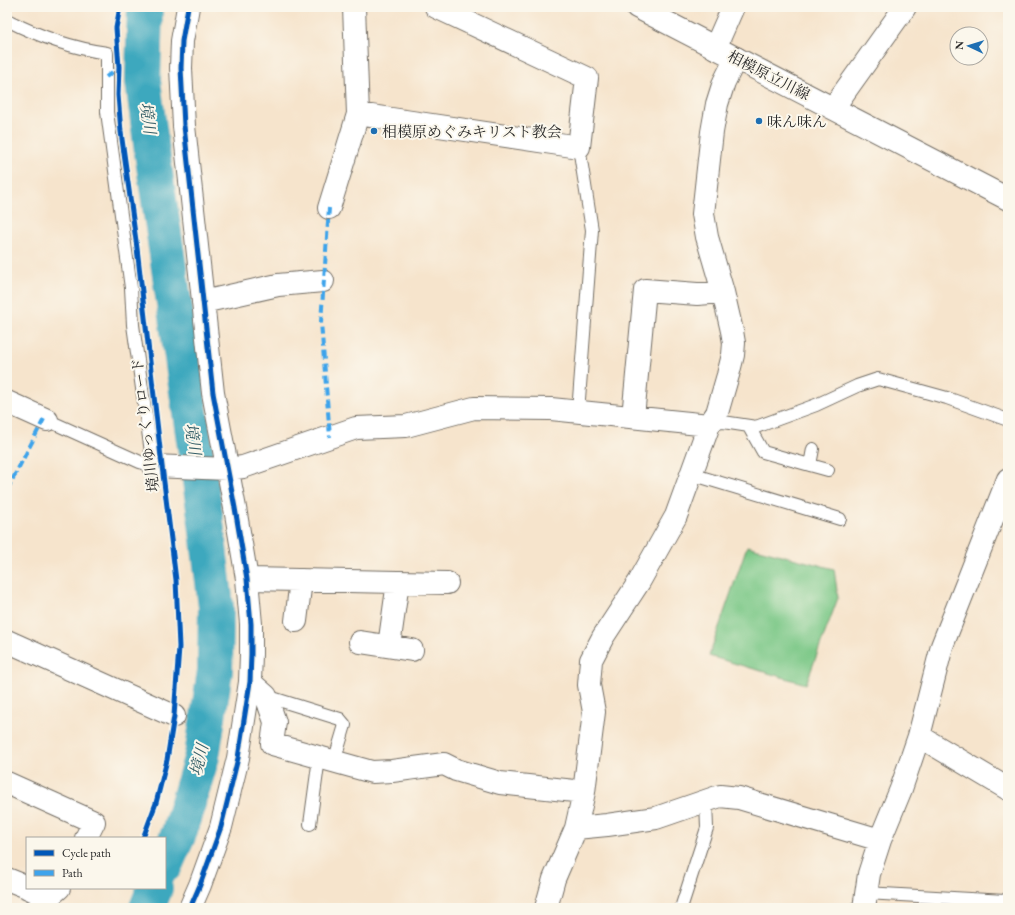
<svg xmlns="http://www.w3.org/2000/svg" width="1015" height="915" font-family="'EB Garamond','Noto Serif JP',serif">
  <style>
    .green { fill: #7bc887; stroke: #537a59 }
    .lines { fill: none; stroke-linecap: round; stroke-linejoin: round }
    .river { stroke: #3ea8be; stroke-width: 36 }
    .service-casing { stroke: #726c63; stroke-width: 14 }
    .minor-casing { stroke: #726c63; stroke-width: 24 }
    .secondary-casing { stroke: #726c63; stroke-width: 24 }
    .service { stroke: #fff; stroke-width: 12 }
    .minor { stroke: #fff; stroke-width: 22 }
    .secondary { stroke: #fff; stroke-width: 22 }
    .quiet { stroke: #3ea3eb; stroke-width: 4; stroke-dasharray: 8 4; stroke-linecap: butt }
    .cycleway-casing { stroke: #fbf7ec; stroke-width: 8 }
    .cycleway { stroke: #0057b8; stroke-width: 5 }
    .poi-dot { fill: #1f6fb2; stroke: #fbf7ec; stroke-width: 1.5 }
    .labels { text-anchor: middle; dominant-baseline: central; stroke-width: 4; stroke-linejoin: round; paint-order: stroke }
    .street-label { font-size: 15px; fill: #2b2b2b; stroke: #fbf7ec }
    .poi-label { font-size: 15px; fill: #2b2b2b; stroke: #fbf7ec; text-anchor: start }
    .water-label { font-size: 16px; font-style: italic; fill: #335d66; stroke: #fbf7ec }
  </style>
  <rect width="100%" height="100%" fill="#fbf7ec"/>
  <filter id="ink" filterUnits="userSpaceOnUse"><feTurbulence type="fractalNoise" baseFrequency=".025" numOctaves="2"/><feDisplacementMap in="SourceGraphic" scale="8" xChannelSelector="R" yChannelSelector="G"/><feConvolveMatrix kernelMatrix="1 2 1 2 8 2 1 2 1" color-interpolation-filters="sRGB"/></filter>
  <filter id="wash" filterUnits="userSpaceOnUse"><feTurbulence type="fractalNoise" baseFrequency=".012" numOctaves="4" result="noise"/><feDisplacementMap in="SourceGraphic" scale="16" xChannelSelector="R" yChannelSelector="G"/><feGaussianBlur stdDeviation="0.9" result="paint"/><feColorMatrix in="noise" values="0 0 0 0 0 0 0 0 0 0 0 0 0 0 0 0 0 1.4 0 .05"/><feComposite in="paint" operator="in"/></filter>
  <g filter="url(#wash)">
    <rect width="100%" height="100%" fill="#f6e4cc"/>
    <path class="green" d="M747 546 834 569 838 598 806 684 709 656Z"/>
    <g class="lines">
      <path class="river" d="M145 7 143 81 152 152 206 522 216 607 215 671 202 756 179 833 165 865
        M147 908 155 888"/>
    </g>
  </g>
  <g filter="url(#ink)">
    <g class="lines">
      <g class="service-casing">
        <path id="service" d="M7 20C40 37 71 48 107 53V112L131 288 133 325 153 466 140 462 47 420
          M578 412 592 230 579 147
          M709 425 723 422 756 427 816 405 857 386 878 379 947 398 1008 420
          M749 427 763 452 828 470
          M810 465 813 449
          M691 474 840 519
          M266 696 340 719 345 725 334 762
          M310 824 319 758
          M866 893 1005 901 1008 898
          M681 908 707 828 706 801"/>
      </g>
      <g class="minor-casing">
        <path id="minor" d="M188 7 182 41 181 68 184 126 213 393 235 508 247 579 251 624V654L250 682 238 758 221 827 200 885 190 908
          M715 48 733 7
          M833 108 905 7
          M358 114 579 147 587 78 436 7
          M329 208 358 114 354 7
          M203 302 278 285 323 281
          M7 402 47 420
          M633 417 645 290 697 294 723 292
          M153 466 228 469 243 467 356 428 406 426 474 408 551 409 709 425
          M247 579 447 583
          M296 621 301 580
          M7 641 174 716
          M360 642 412 650
          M389 646 398 582
          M250 682 266 696 275 722 272 744 372 772 392 771 444 764 456 770 500 783 584 792
          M919 736 1008 789
          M7 783 94 822 86 838
          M576 828 607 825 656 818 720 796 739 798 880 840
          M7 879 27 887
          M28 888 49 897
          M36 908 59 888
          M546 908 554 879 576 828 584 792 594 712 589 685 591 660 603 637 639 582 676 516 709 425 717 413 728 375 733 355 734 343 732 331 723 292 707 237 703 214 712 132 717 104 724 82 736 58
          M864 908 869 874 880 840 901 789 919 736 942 646 1008 479"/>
      </g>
      <g class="secondary-casing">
        <path id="secondary" d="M637 7 1008 199"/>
      </g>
      <use href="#service" class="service"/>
      <use href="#minor" class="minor"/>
      <use href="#secondary" class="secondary"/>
      <path class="quiet" d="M106 77 119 67
        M329 208 321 322 330 437
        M7 490 44 419"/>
      <g class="cycleway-casing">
        <path id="cycleway" d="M120 7 116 28 119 67 118 95 121 132 137 248 162 466 176 580 179 647 174 716 167 760 156 803 143 838
          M188 7 182 41 181 68 184 126 213 393 235 508 247 579 251 624V654L250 682 238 758 221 827 200 885 190 908"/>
      </g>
      <use href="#cycleway" class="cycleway"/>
    </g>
  </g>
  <g class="poi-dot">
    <circle cx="759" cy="121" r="4"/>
    <circle cx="374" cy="131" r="4"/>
  </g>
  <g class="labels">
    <g class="street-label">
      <text transform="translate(769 75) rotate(27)">相模原立川線</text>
      <text transform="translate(145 425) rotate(-97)">境川ゆっくりロード</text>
    </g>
    <g class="poi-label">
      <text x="767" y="121">味ん味ん</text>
      <text x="382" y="131">相模原めぐみキリスト教会</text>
    </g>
    <g class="water-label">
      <text transform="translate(148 118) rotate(82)">境川</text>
      <text transform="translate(193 439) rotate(82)">境川</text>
      <text transform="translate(199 760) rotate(-76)">境川</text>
    </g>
  </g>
  <rect width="1015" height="915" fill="none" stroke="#fbf7ec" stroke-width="24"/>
  <rect x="26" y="837" width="140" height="52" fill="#fbf7ec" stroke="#a8a59f"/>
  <rect x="34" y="850" width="20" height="6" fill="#0057b8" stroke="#a8a59f"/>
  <text x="62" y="857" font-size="12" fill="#2b2b2b">Cycle path</text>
  <rect x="34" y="870" width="20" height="6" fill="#3ea3eb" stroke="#a8a59f"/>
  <text x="62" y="877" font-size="12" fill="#2b2b2b">Path</text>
  <g transform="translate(969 46) rotate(274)"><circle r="19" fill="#fbf7ec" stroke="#a8a59f"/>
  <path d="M0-3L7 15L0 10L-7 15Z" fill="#1f6fb2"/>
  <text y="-6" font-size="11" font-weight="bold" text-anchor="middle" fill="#2b2b2b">N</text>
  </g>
</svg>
